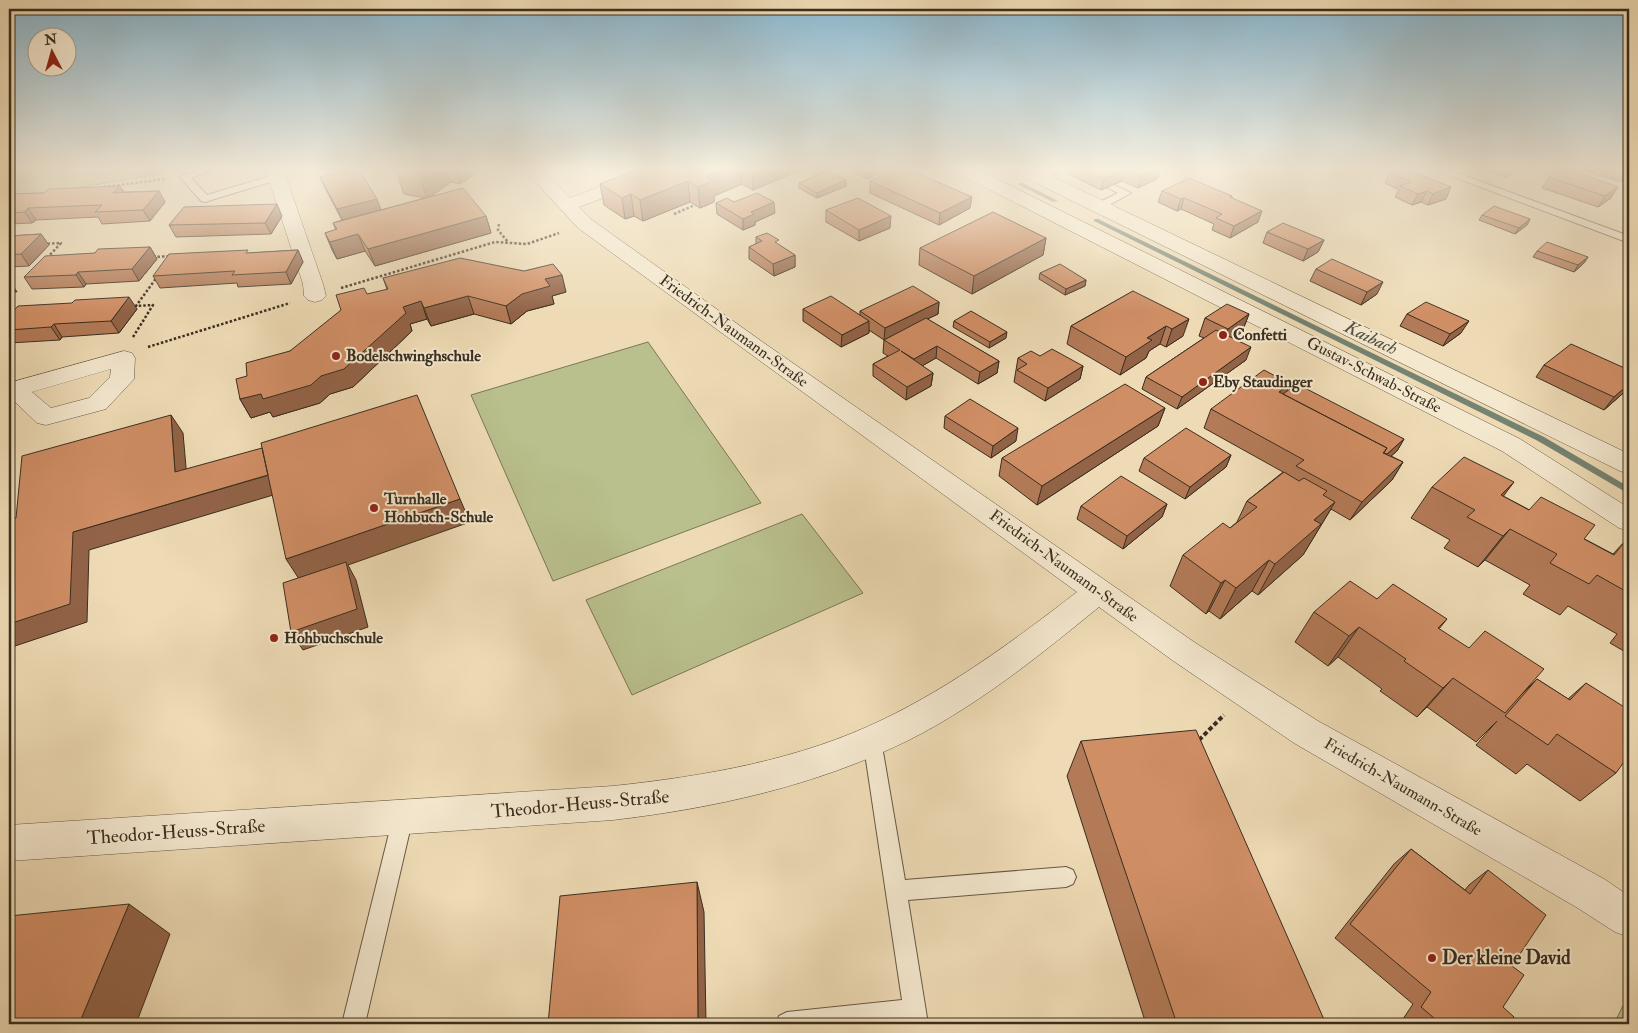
<svg xmlns="http://www.w3.org/2000/svg" width="1638" height="1033" font-family="'IM FELL Double Pica',serif">
  <style>
    .green { fill: #b9c08d; stroke: #7a7756 }
    .lines { fill: none; stroke-linecap: round; stroke-linejoin: round }
    .stream { fill: #748372; fill-rule: evenodd }
    .service-casing { stroke: #675944; stroke-width: 2 }
    .minor-casing { stroke: #675944; stroke-width: 1 }
    .tertiary-casing { stroke: #675944; stroke-width: 1 }
    .path-far1 { stroke: #3a2e1f; stroke-width: 2.5; stroke-dasharray: 2.5 2; stroke-linecap: butt }
    .path { stroke: #3a2e1f; stroke-width: 4; stroke-dasharray: 4.5 2.5; stroke-linecap: butt }
    .service { fill: #f4e8cf; fill-rule: evenodd }
    .minor { fill: #f4e8cf; fill-rule: evenodd }
    .tertiary { fill: #f4e8cf; fill-rule: evenodd }
    .wall { fill: #b37a57; stroke: #3a2e1f }
    .shaded-wall { fill: #926347; stroke: #3a2e1f }
    .building { fill: #d08e65; stroke: #3a2e1f }
    .poi-dot { fill: #8f2418; stroke: #f4e8cf; stroke-width: 2 }
    .labels { text-anchor: middle; dominant-baseline: central; stroke-width: 4; stroke-linejoin: round; paint-order: stroke }
    .street-label { font-size: 16px; fill: #3a2e1f; stroke: #f4e8cf }
    .poi-label { font-size: 16px; font-weight: bold; fill: #3a2e1f; stroke: #f4e8cf; text-anchor: start }
    .water-label { font-size: 18px; font-style: italic; fill: #525142; stroke: #f4e8cf }
    .near-street-label { font-size: 19px; fill: #3a2e1f; stroke: #f4e8cf }
    .near-poi-label { font-size: 19px; font-weight: bold; fill: #3a2e1f; stroke: #f4e8cf; text-anchor: start }
  </style>
  <rect width="100%" height="100%" fill="#eedbb5"/>
  <filter id="stains"><feTurbulence type="fractalNoise" baseFrequency=".004" numOctaves="4"/><feColorMatrix values="0 0 0 0 .2 0 0 0 0 .09 0 0 0 0 .02 0 0 0 .5 -.17"/></filter>
  <radialGradient id="worn" r=".72"><stop offset=".6" stop-color="#630" stop-opacity="0"/><stop offset="1" stop-color="#630" stop-opacity=".3"/></radialGradient>
  <path class="green" d="M9 168H192L9 200Z
    M648 342 761 503 553 581 471 395Z
    M802 514 863 593 632 695 586 600Z
    M1629 993V1024H1614Z"/>
  <g class="lines">
    <path class="stream" d="M1019 183H1023L1058 201 1053 202 1019 185Z
      M1094 219H1098L1544 437 1629 487V494L1538 441 1094 221Z"/>
    <g class="service-casing">
      <path id="service" d="M204 168H219L191 178 207 195 277 174 282 177 280 179 205 202 201 201 180 177Z
        M1054 168H1066L1044 180H1038L1036 178Z
        M1430 168H1444L1629 236V243Z
        M1110 183 1131 193 1104 208H1096V204L1118 193 1105 186Z
        M872 732 879 734 881 740 905 880 1066 867 1073 870 1076 877 1073 884 1066 887 908 900 928 1024H906L905 1022 889 1024H776L779 1016 787 1012 902 1000 863 740 865 734Z
        M403 808 410 810 413 817 365 1024H342L393 817 396 810Z"/>
    </g>
    <g class="minor-casing">
      <path id="minor" d="M268 168H286V177L323 284 326 296 322 300 315 302 308 300 304 296 303 284 268 177Z
        M523 168H541L570 198 650 168H675L673 172 579 207 592 220 764 343 1194 642 1318 721 1604 879 1629 896V937L1615 932 1576 907 1294 743 1172 660 1099 607C1039 656 977 706 907 741 815 786 715 808 613 820L9 861V825L613 786C706 776 800 760 884 719 954 685 1016 639 1077 592L578 228Z
        M953 168H975L1520 439 1629 508V531L1619 528 1502 451 955 172Z
        M124 351 132 353 135 358 134 379 106 409 46 425 37 423 11 398H9V383ZM111 369 110 377 89 398 51 408 32 392Z"/>
    </g>
    <g class="tertiary-casing">
      <path id="tertiary" d="M1012 168H1035L1629 454V474L1620 471 1014 172Z"/>
    </g>
    <path class="path-far1" d="M104 187 165 179
      M674 214 695 205
      M499 224 498 230 508 242
      M43 244 61 243 47 258
      M153 257 172 256
      M341 288 495 242 527 244 559 233
      M9 290H16
      M9 299 17 290
      M133 337 153 305 136 306 157 277
      M148 347 290 303"/>
    <path class="path" d="M1199 740 1224 715"/>
    <use href="#service" class="service"/>
    <use href="#minor" class="minor"/>
    <use href="#tertiary" class="tertiary"/>
  </g>
  <path class="wall" d="M395 168H478L479 171 460 184 451 182 430 197 486 216 491 233 375 266 365 251 337 259 332 250 325 233 336 230 333 223 342 220 325 188 320 177 381 210 425 198 404 194Z
    M642 168H805L753 190 742 184 714 196V202L700 208 690 202 643 221 634 216 625 219 604 205 600 184Z
    M816 168H834L827 171 846 186 817 198 799 188V183L824 172Z
    M855 168H892L867 179 855 173Z
    M1067 168H1160L1157 179 1138 188 1122 181 1101 190 1066 173Z
    M1401 168 1446 199 1428 205 1421 202 1412 205 1395 197 1399 190 1385 183 1390 172Z
    M1482 168H1523L1505 177Z
    M1577 168H1629V174L1621 182Z
    M1549 177 1611 198 1598 207 1542 188Z
    M870 181 970 208 939 225 870 193Z
    M120 186 124 192 159 191 165 202 150 221 102 224 98 217 36 220 32 223 9 224V194L44 193Z
    M1162 191 1232 196V198L1258 222 1230 238 1212 230 1214 224 1181 209 1177 211 1158 202Z
    M734 202 775 213 755 222V225L743 230 717 214 716 203Z
    M826 210 890 228 859 241 826 222Z
    M1482 215 1530 219 1527 225 1515 234 1479 220Z
    M282 216 271 234 176 237 169 225Z
    M1267 232 1324 240 1318 252 1303 261 1263 243Z
    M41 234 49 245 29 266 9 267V236Z
    M756 237 779 245 795 255V267L774 276 749 259V247L756 244Z
    M1046 238 1043 255 972 294 919 265 920 248Z
    M150 247 157 259 139 281 86 284 84 287 32 289 24 277 95 253Z
    M298 250 303 262 291 284 238 287 237 283 160 288 153 276 250 253Z
    M1537 251 1588 257 1584 263 1574 272 1533 257Z
    M1316 269 1377 294 1361 305 1310 281Z
    M1040 273 1086 280 1085 286 1065 295 1039 279Z
    M383 278 566 292 552 296 554 304 527 311 511 324 474 314 431 326 427 319 410 324 412 331 353 387 330 394 320 403 273 417 270 412 251 418 240 399 247 376 290 351 387 289Z
    M1133 291 1183 336 1166 347 1160 344 1149 351 1146 358 1120 375 1067 344 1071 326Z
    M939 302 938 314 927 319 999 361 997 373 978 384 936 358 922 366 933 373 931 386 906 400 873 376V364L888 356 883 353 884 340 869 330V333L841 347 803 321V309L860 315V311Z
    M137 309 119 333 62 337 60 340 9 343V316Z
    M1249 314 1242 332 1233 338 1246 360 1177 409 1142 389 1146 377 1204 338 1199 336 1205 318Z
    M1407 314 1461 333 1443 346 1400 326Z
    M954 321 1006 338 989 348 953 327Z
    M1040 356 1083 366 1080 379 1045 401 1014 382 1018 358Z
    M1544 365 1629 388 1604 410 1536 377Z
    M1287 391 1404 439 1397 451 1391 456 1403 462 1392 480 1350 520 1331 509 1303 555 1258 595 1252 591 1220 619 1209 611 1206 614 1170 586 1183 555 1230 528 1237 522 1247 501 1283 472 1204 428 1211 409Z
    M1165 408 1158 426 1037 505 999 476 1002 458Z
    M945 416 1016 441 991 458 944 428Z
    M1231 455 1226 467 1185 499 1139 471 1144 458Z
    M1432 487 1503 496 1613 554 1626 540 1629 542V654L1610 643 1617 634 1568 606 1560 615 1523 594 1530 585 1485 560 1478 567 1444 548 1450 540 1411 518Z
    M1167 504 1162 517 1123 549 1077 519 1081 506Z
    M1377 599 1447 619 1439 629 1517 699 1537 679 1568 699 1586 683 1616 773 1580 801 1527 764 1516 774 1476 745 1497 721 1476 742 1427 707 1417 717 1380 691 1382 689 1338 657 1328 666 1295 642 1314 612Z
    M1081 741 1326 1024H1146L1067 776Z
    M1411 849 1465 890 1469 885 1488 870 1512 966 1503 1007 1510 1024H1408L1403 1019 1413 1004 1335 938 1394 864Z"/>
  <path class="shaded-wall" d="M334 168H355L336 172Z
    M422 168H447L451 182 427 199 418 171Z
    M456 168H478L479 171 460 184Z
    M728 168H741L742 184 714 196V202L700 208 698 187 706 177Z
    M754 168H805L753 190 752 169Z
    M824 168H834L824 172Z
    M879 168H892L867 179V173Z
    M1159 168H1160L1157 179 1138 188 1141 177Z
    M1510 168H1523L1505 177Z
    M1124 170 1122 181 1101 190 1104 179Z
    M1629 170V174L1621 182Z
    M846 180V186L817 198V193Z
    M688 181 690 202 643 221 640 200Z
    M120 186 126 197 113 193Z
    M1451 187 1446 199 1428 205 1433 194Z
    M1618 187 1611 198 1598 207 1605 196Z
    M159 191 165 202 150 221 143 210Z
    M1427 191 1421 202 1412 205 1418 194Z
    M631 194 634 216 625 219 622 198Z
    M972 197 970 208 939 225 940 213Z
    M1184 198 1181 209 1177 211 1181 199Z
    M377 199 381 210 342 220 337 209Z
    M774 202 775 213 755 222V225L743 230V219L751 212Z
    M277 204 282 216 271 234 265 223Z
    M28 208 36 220 32 223 25 212Z
    M1262 211 1258 222 1230 238 1234 226Z
    M486 216 491 233 375 266 368 249Z
    M891 216 890 228 859 241V230Z
    M1530 219 1527 225 1515 234 1519 228Z
    M41 234 49 245 29 266 21 254Z
    M358 234 365 251 337 259 330 242Z
    M1046 238 1043 255 972 294 974 276Z
    M1324 240 1318 252 1303 261 1308 249Z
    M150 247 157 259 139 281 132 269Z
    M298 250 303 262 291 284 286 272Z
    M795 255V267L774 276 773 264Z
    M1588 257 1584 263 1574 272 1578 265Z
    M78 272 86 284 84 287 76 275Z
    M562 275 566 292 552 296 554 304 527 311 511 324 506 306 522 294 545 279Z
    M1086 280 1085 286 1065 295 1066 289Z
    M1383 282 1377 294 1361 305 1367 292Z
    M468 296 474 314 431 326 424 308Z
    M129 297 137 309 119 333 111 321Z
    M421 301 427 319 410 324 412 331 353 387 330 394 320 403 273 417 270 412 251 418 240 399 321 376 403 307Z
    M939 302 938 314 884 340 885 328Z
    M1249 314 1242 332 1221 347 1228 329Z
    M1189 319 1183 336 1166 347 1172 329Z
    M869 321V333L841 347 842 335Z
    M1469 321 1461 333 1443 346 1450 334Z
    M54 324 62 337 60 340 51 327Z
    M1166 326 1160 344 1149 351 1146 358 1120 375 1126 357 1147 338Z
    M1007 332 1006 338 989 348 990 342Z
    M937 346 936 358 913 371 914 359Z
    M1251 347 1246 360 1177 409 1182 397Z
    M999 361 997 373 978 384 980 372Z
    M1083 366 1080 379 1045 401 1048 388Z
    M933 373 931 386 906 400 907 387Z
    M1290 384 1283 400 1279 392Z
    M1629 384V388L1604 410 1614 397Z
    M1165 408 1158 426 1037 505 1042 486Z
    M171 415 183 433 188 490 175 472Z
    M1018 428 1016 441 991 458 993 446Z
    M1404 439 1397 451 1378 467 1386 455Z
    M1231 455 1226 467 1185 499 1190 487Z
    M1403 462 1392 480 1350 520 1362 502Z
    M269 475 280 493 89 550 87 622 9 648V624L73 532Z
    M1514 482 1490 514 1501 495Z
    M460 499 470 522 348 565 356 580 368 627 303 650 291 632 301 582 286 559Z
    M1335 502 1303 555 1258 595 1275 564 1314 520Z
    M1167 504 1162 517 1123 549 1127 536Z
    M1510 529 1485 560 1478 567 1503 536Z
    M1269 560 1252 591 1220 619 1236 588Z
    M1225 580 1209 611 1206 614 1221 583Z
    M1359 627 1338 657 1328 666 1349 636Z
    M1453 678 1427 707 1417 717 1443 688Z
    M697 882 704 912 706 1024H698Z
    M129 904 170 934 136 1024H79Z"/>
  <path class="building" d="M358 168 377 199 337 209 320 177Z
    M405 168H422L418 171Z
    M642 168H728L706 177 713 181 698 187 688 181 640 200 631 194 622 198 600 184Z
    M857 168H879L867 173Z
    M898 168H906L972 197 940 213 870 181Z
    M1082 168H1159L1141 177 1124 170 1104 179Z
    M1401 168H1404L1451 187 1433 194 1427 191 1418 194 1400 186 1411 182 1390 172Z
    M1562 168H1564L1618 187 1605 196 1549 177Z
    M1621 168H1629V170L1628 171Z
    M827 171 846 180 817 193 799 183Z
    M1189 178 1232 196 1230 197 1262 211 1234 226 1216 218 1222 214 1184 198 1181 199 1162 191Z
    M120 186 113 193 159 191 143 210 95 212 102 205 28 208 25 212 9 213V194L44 193 48 189Z
    M463 188 486 216 368 249 358 234 330 242 325 233 337 229 333 223Z
    M757 193 774 202 751 212 754 214 743 219 716 203 727 198 734 202Z
    M858 198 891 216 859 230 826 210Z
    M277 204 265 223 169 225 184 207Z
    M1494 206 1530 219 1519 228 1482 215Z
    M993 212 1046 238 974 276 920 248Z
    M1283 223 1324 240 1308 249 1267 232Z
    M767 233 779 240 775 242 795 255 773 264 749 247 762 241 756 237Z
    M41 234 21 254 9 255V236Z
    M1547 242 1588 257 1578 265 1537 251Z
    M150 247 132 269 78 272 76 275 24 277 45 256 95 253 98 249Z
    M248 250 246 253 298 250 286 272 232 275 235 271 153 276 169 254Z
    M460 258 524 271 553 264 562 275 545 279 550 286 522 294 506 306 468 296 424 308 421 301 403 307 406 313 344 369 321 376 311 385 263 399 261 394 240 399 236 379 247 376 246 363 290 351 341 310 336 295 364 288 367 294 388 289 383 278Z
    M1332 259 1383 282 1367 292 1316 269Z
    M1060 264 1086 280 1066 289 1040 273Z
    M913 286 939 302 885 328 860 311Z
    M1133 291 1189 319 1172 329 1166 326 1147 338 1152 340 1126 357 1071 326Z
    M831 296 869 321 842 335 803 309Z
    M129 297 111 321 54 324 51 327 9 330V316L18 306 72 303 75 300Z
    M1426 302 1469 321 1450 334 1407 314Z
    M1227 304 1249 314 1228 329 1205 318Z
    M971 311 1007 332 990 342 954 321Z
    M926 318 999 361 980 372 937 346 914 359 901 351 933 373 907 387 873 364 900 350 884 340Z
    M1216 330 1251 347 1182 397 1146 377Z
    M1571 344 1629 370V384L1614 397 1544 365Z
    M1052 349 1083 366 1048 388 1017 370 1027 364 1018 358 1031 351 1040 356Z
    M1264 370 1290 384 1279 392 1387 448 1383 453 1403 462 1362 502 1296 466 1304 460 1211 409Z
    M1125 384 1165 408 1042 486 1002 458Z
    M1297 384 1404 439 1387 454 1384 453 1387 448 1283 394Z
    M417 395 460 499 286 559 261 443Z
    M970 399 1018 428 993 446 945 416Z
    M171 415 175 472 262 448 268 475 73 532 70 604 9 624V520L16 518 22 456Z
    M1186 428 1231 455 1190 487 1144 458Z
    M1464 457 1514 482 1501 495 1529 510 1541 497 1595 525 1584 539 1614 555 1626 540 1629 542V593L1597 575 1589 584 1550 563 1557 554 1510 529 1503 536 1467 517 1475 510 1432 487Z
    M1284 472 1299 481 1304 478 1327 491 1323 495 1335 502 1314 520 1321 524 1275 564 1269 560 1236 588 1225 580 1221 583 1183 555 1223 523 1230 528 1257 507 1247 501Z
    M1121 476 1167 504 1127 536 1081 506Z
    M346 562 357 609 291 632 283 583Z
    M1350 581 1377 599 1393 584 1447 619 1438 628 1469 648 1485 631 1544 669 1505 713 1453 678 1443 688 1404 661 1406 659 1359 627 1349 636 1314 612Z
    M1537 679 1570 700 1586 683 1629 710V755L1616 773 1557 734 1548 745 1505 716Z
    M1196 730 1326 1024H1177L1081 741Z
    M1411 849 1470 894 1488 870 1546 915 1512 966 1524 975 1503 1007 1514 1017 1510 1024H1441L1421 1007 1431 992 1350 924Z
    M697 882 698 1024H548L560 896Z
    M129 904 79 1024H9V916Z"/>
  <linearGradient id="sky" x2="0" y2="1"><stop stop-color="#89b7cf"/><stop offset="0.54" stop-color="#f7efde"/><stop offset="1" stop-color="#f7efde" stop-opacity="0"/></linearGradient>
  <rect width="1638" height="313" fill="url(#sky)"/>
  <g class="poi-dot">
    <circle cx="1223" cy="335" r="5"/>
    <circle cx="336" cy="356" r="5"/>
    <circle cx="1203" cy="382" r="5"/>
    <circle cx="374" cy="508" r="5"/>
    <circle cx="274" cy="638" r="5"/>
    <circle cx="1432" cy="958" r="5"/>
  </g>
  <g class="labels">
    <g class="street-label">
      <text transform="translate(734 331) rotate(36)">Friedrich-Naumann-Straße</text>
      <text transform="translate(1374 375) rotate(27)">Gustav-Schwab-Straße</text>
      <text transform="translate(1064 566) rotate(36)">Friedrich-Naumann-Straße</text>
      <text transform="translate(1403 787) rotate(30)">Friedrich-Naumann-Straße</text>
    </g>
    <g class="poi-label">
      <text x="1233" y="335">Confetti</text>
      <text x="346" y="356">Bodelschwinghschule</text>
      <text x="1213" y="382">Eby Staudinger</text>
      <text x="384" y="499">Turnhalle<tspan x="384" dy="18">Hohbuch-Schule</tspan></text>
      <text x="284" y="638">Hohbuchschule</text>
    </g>
    <g class="water-label">
      <text transform="translate(1371 338) rotate(26)">Kaibach</text>
    </g>
    <g class="near-street-label">
      <text transform="translate(580 804) rotate(-5)">Theodor-Heuss-Straße</text>
      <text transform="translate(176 832) rotate(-4)">Theodor-Heuss-Straße</text>
    </g>
    <g class="near-poi-label">
      <text x="1442" y="958">Der kleine David</text>
    </g>
  </g>
  <rect width="1638" height="1033" fill="none" stroke="#eedbb5" stroke-width="30"/>
  <rect x="10" y="10" width="1618" height="1013" fill="none" stroke="#3a2e1f" stroke-width="2.5"/>
  <rect x="15" y="15" width="1608" height="1003" fill="none" stroke="#3a2e1f"/>
  <g transform="translate(52 52) rotate(354)"><circle r="24" fill="#f4e8cf" stroke="#aa9e89"/>
  <path d="M0-4L9 19L0 12L-9 19Z" fill="#8f2418"/>
  <text y="-8" font-size="14" font-weight="bold" text-anchor="middle" fill="#3a2e1f">N</text>
  </g>
  <rect width="100%" height="100%" filter="url(#stains)"/>
  <rect width="100%" height="100%" fill="url(#worn)"/>
</svg>
